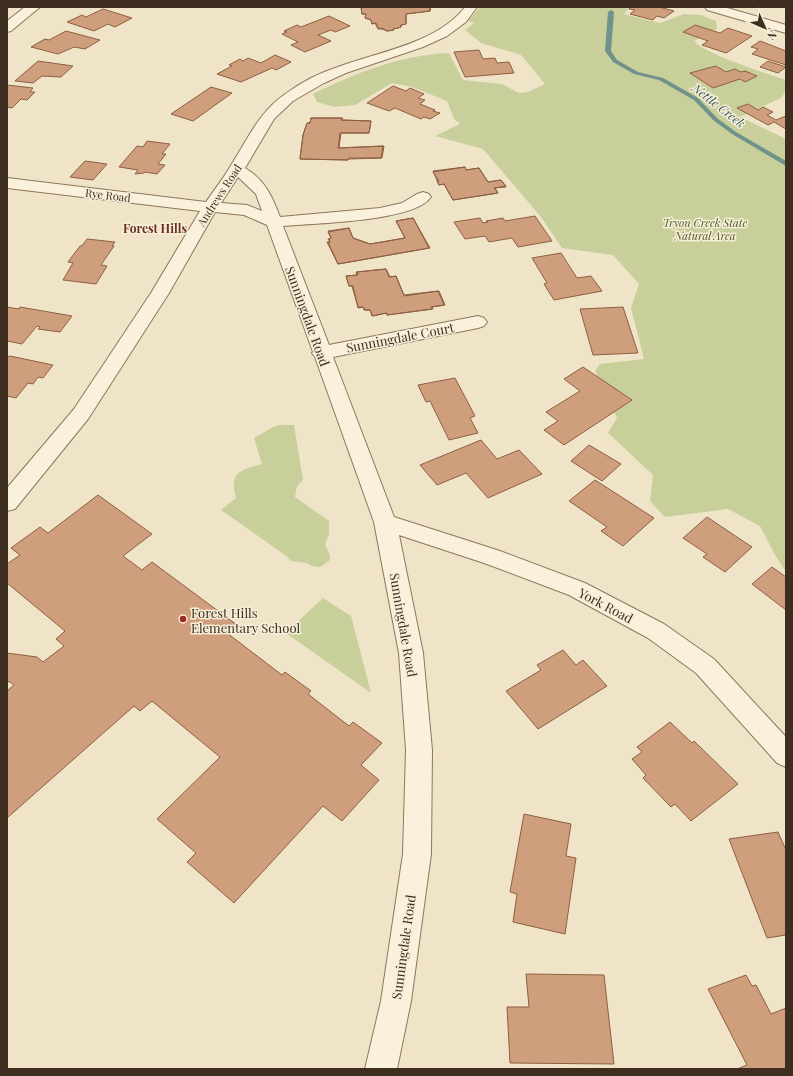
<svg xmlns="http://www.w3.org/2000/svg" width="793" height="1076" font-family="'Playfair Display',serif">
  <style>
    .green { fill: #c9cf9b }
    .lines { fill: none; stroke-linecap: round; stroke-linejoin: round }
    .stream { fill: #6f938a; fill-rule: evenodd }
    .building { fill: #cf9f7d; stroke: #8d5f41 }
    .minor-casing { stroke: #8d765c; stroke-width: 2 }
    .minor { fill: #faf1dc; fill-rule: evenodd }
    .poi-dot { fill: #9e2a2b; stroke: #f7eed8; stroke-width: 1.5 }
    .labels { text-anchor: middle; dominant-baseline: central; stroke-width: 3; stroke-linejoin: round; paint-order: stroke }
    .far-street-label { font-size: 11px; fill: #3d2e20; stroke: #f7eed8 }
    .far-park-label { font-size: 11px; font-style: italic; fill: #4d5a26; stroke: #f7eed8 }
    .far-water-label { font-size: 12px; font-style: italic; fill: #2f5d5a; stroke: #f7eed8 }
    .far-neighbourhood-label { font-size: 12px; font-weight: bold; fill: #6b2e1e; stroke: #f7eed8 }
    .street-label { font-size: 13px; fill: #3d2e20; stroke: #f7eed8 }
    .poi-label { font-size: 13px; fill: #3d2e20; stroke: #f7eed8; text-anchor: start }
  </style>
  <rect width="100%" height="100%" fill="#f0e4c8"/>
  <path class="green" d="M480 7H630L624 14 660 23 684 14 701 15 716 21 717 29 694 41C707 55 765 73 786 80V91L781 98 740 117 786 139V572L775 555 760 526 728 509 665 517 650 501 653 475 608 433 617 418 595 371 600 364 644 359 631 308 639 284 613 255 562 248 541 217 483 149 435 136 460 124 454 119 447 101 412 87 392 83 355 105 334 107 317 102 313 94C356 73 400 55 449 53L463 80 502 84 519 93 528 92 545 84 521 55 481 43 465 30 474 23 468 21Z
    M279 425H294L303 480 297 486 295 497 329 521V534L325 544 330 555V560L322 566 318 567 312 566 307 563 291 561 285 555 221 510 236 498C229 472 240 470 262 464L254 438 273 427Z
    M323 598 351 616 371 693 286 633Z"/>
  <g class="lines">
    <path class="stream" d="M611 10 614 12 611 51 617 60 638 72 663 78 698 98 717 118 736 132 786 161V166L732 134 713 120 694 100 659 80 634 74 613 62 605 51 608 12Z"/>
  </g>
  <path class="building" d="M361 7H431L430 11 406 14V24L401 25V27L398 28 393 29 394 30 387 31 382 29H379L376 23 372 24 371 20 365 18 366 14H362Z
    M361 7H430V11L406 14V24L401 25V27L398 28 393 29 394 30 387 31 382 28 378 29 375 23 372 24 371 20 365 18 366 14H362Z
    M631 7H659L674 11 664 18 657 16 653 20 630 14 635 10 629 9Z
    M103 9 132 18 115 27 108 24 94 31 67 22 82 15 86 17Z
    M329 16 350 26 335 32 331 30 318 35 331 41 305 52 291 45 298 42 282 34 287 32 284 31 297 25 301 27Z
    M695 25 720 33 728 28 752 36 726 53 702 45 708 41 683 32Z
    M66 31 100 40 85 49 74 47 58 54 31 47 45 39 49 40Z
    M760 41 786 51V65L752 54 758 49 751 47Z
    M479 50 483 59 495 58 497 63 509 62 514 73 465 77 454 52Z
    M275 55 291 62 276 70 272 68 241 82 217 74 232 66 229 65 240 59 243 61 248 58 261 63Z
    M38 61 73 66 61 77 42 76 33 83 15 81Z
    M768 61 786 67 778 73 760 67Z
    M716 66 726 72 735 69 741 72 745 71 757 76 745 82 740 79 713 88 690 73Z
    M7 85 33 88 30 92H35L27 100 21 99 12 108 7 107Z
    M393 86 406 91 410 88 424 94 418 98 425 100 420 104 435 110 433 111 440 113 430 119 424 117 421 119 395 108 389 111 367 103Z
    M211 87 232 93 193 121 171 114Z
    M748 104 758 110 763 107 773 112 767 115 776 120 786 116V129L774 122 768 125 737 108Z
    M311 118H343L341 120 371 121 369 133H341L339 148 384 146 382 158 349 159 348 160 300 159 303 135 307 123H310Z
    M311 118H342L341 120 371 121 369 133H340L338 148 383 146 381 158H349L348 160 300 159 303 135 307 123H310Z
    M147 141 170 144 162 154H166L158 164 165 165 157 174 145 172 144 173 135 174 138 170 119 167 137 146 143 147Z
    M85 161 107 164 93 180 70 177Z
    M465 167 466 170 479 168 488 182 501 180 506 187 495 188 498 193 453 200 444 184 439 185 437 181H439L433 172Z
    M465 167 466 170 479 168 488 182 501 180 506 186 494 188 498 193 453 200 444 184 439 185 433 171Z
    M535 216 552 241 518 247 512 238 489 242 485 236 465 239 454 222 480 218 483 223 488 222 486 221 503 218 505 221Z
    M413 218 429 248 338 264 327 242H330L328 239 331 238 328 232 349 228 353 238 370 244 405 238 396 221Z
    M413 218 430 248 338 264 328 242H330L329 239 331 238 328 231 349 228 353 238 370 244 405 238 396 221Z
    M87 239 115 242 112 246H114L101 265 107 266 96 284 63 280 73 263 68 262 80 246H82Z
    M561 253 577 278 591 276 602 291 554 300 544 284 547 283 532 258Z
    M386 269 390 277 396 276 404 296 439 291 445 305 432 307 433 309 387 315V313L373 316 370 310H365L363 307 358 308 353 286H349L346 276 358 275 357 272Z
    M386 269 389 277 396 276 404 295 438 291 444 305 431 307 432 309 387 315 386 313 372 316 370 310H364L363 307H358L352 286H349L346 276 357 275 356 272Z
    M7 307 19 309 20 307 72 316 60 332 38 329 40 327 37 326 22 344 7 341Z
    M623 307 638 353 593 355 580 309Z
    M10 356 53 365 43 378 38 377 33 384 28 383 16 398 7 396V357Z
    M583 367 632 400 564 445 544 430 558 421 546 412 580 391 564 379Z
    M455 378 475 416 470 418 478 433 449 440 430 401 426 402 418 385Z
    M481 440 497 459 519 450 542 474 488 498 466 473 437 485 420 465Z
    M589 445 621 464 602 481 571 461Z
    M595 480 654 518 623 546 601 531 607 527 569 501Z
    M98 495 152 534 123 556 142 570 152 562 237 625 227 633 282 675 285 672 311 691 308 694 349 726 353 722 382 743 361 765 379 780 342 821 323 806 234 903 187 862 196 853 157 819 220 757 152 701 140 711 134 706 7 818V691L14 685 10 682 7 681V653L37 657 43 662 64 646 56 639 65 631 7 583V564L20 555 11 548 40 527 48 533Z
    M707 517 752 547 725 572 703 557 707 554 683 538Z
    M772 567 786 577V610L752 584Z
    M563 650 576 665 583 660 607 686 538 729 506 691 541 670 537 665Z
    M670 722 692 743 694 741 738 784 691 821 675 804 671 807 643 778 646 775 632 759 642 752 637 747Z
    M524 814 571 824 566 856 576 858 565 934 513 922 517 894 510 892Z
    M778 832 786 850V935L767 938 729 839Z
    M526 974 604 975 614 1064 510 1063 507 1007H529Z
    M746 975 752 986 756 985 771 1014 786 1008V1069H737L747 1065 708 989Z"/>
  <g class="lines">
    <g class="minor-casing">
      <path id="minor" d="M25 7H40L11 31 7 32V21Z
        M465 7H477L466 22 447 36 423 47 346 73 324 83 293 101 274 119 245 168C265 180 272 196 280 217L380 208 402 203 417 194 423 192 429 194 431 197C414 222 314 223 283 226L329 345 478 316 484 318 487 322 484 326 478 328 333 357 394 517 500 551 585 583 664 624 714 659 786 737V767L777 763 696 673 648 638 569 595 484 563 399 535 423 653 432 750 431 854 411 1001 397 1069H365L381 1001 403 854 406 750 399 653 374 522 315 357 312 353 313 352 267 225 244 215 215 212 169 293 88 419 15 509 7 511V488L74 409 151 293 200 211 7 188V178L206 202C214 190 223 179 230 167 246 142 259 112 284 95 300 83 319 73 338 67 378 52 438 43 465 7ZM238 177 256 194 262 211 247 205 221 203Z
        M705 7H724L786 25V33L707 10Z"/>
    </g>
    <use href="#minor" class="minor"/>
  </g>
  <circle class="poi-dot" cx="183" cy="619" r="4"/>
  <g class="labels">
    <g class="far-street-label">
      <text transform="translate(108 195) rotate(7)">Rye Road</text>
      <text transform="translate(219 195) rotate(-57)">Andrews Road</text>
    </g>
    <g class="far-park-label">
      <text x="705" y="222">Tryon Creek State<tspan x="705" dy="13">Natural Area</tspan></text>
    </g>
    <g class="far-water-label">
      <text transform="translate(719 105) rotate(38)">Nettle Creek</text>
    </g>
    <g class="far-neighbourhood-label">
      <text x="155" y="228">Forest Hills</text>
    </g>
    <g class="street-label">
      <text transform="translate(308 316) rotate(70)">Sunningdale Road</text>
      <text transform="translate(400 337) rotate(-11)">Sunningdale Court</text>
      <text transform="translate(606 605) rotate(28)">York Road</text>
      <text transform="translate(404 625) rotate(80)">Sunningdale Road</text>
      <text transform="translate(403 947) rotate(-82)">Sunningdale Road</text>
    </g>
    <g class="poi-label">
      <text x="191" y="612">Forest Hills<tspan x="191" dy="15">Elementary School</tspan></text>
    </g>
  </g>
  <rect width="793" height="1076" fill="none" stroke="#3d2e20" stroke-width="16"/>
  <g transform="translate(765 28) rotate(135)" stroke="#f7eed8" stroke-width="3" paint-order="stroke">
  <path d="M0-3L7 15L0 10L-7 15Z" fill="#3d2e20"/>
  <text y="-6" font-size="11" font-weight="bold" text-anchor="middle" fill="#3d2e20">N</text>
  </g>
</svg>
